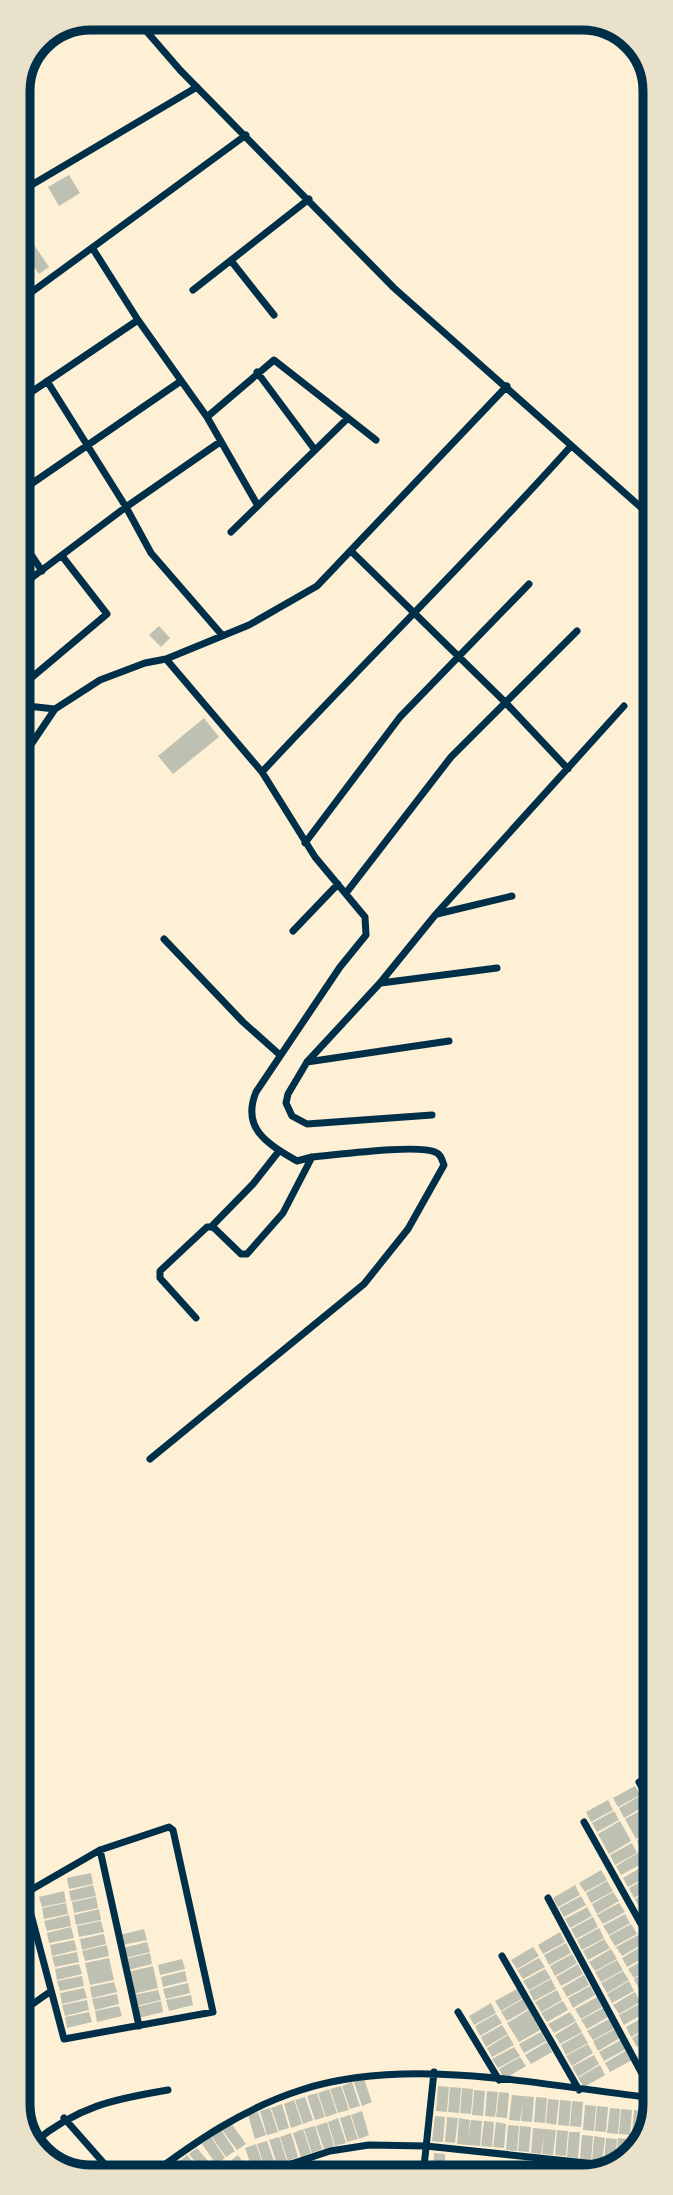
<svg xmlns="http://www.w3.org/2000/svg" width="673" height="2195" font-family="'IBM Plex Sans',sans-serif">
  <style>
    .building { fill: #bec0b2 }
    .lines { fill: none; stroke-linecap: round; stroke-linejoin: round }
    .minor { stroke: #003049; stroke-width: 7 }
    .rim { fill: none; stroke: #003049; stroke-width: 9 }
  </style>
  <rect width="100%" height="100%" fill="#fdf0d5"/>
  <path class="building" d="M69 175 80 193 59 206 48 187Z
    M26 233 49 267 39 274 18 242V238Z
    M159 626 170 638 161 647 149 635Z
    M204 718 219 737 173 774 158 756Z
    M635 1786 640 1795 618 1807 613 1798Z
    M640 1796 646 1805 624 1818 619 1808Z
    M608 1800 613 1810 591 1822 586 1812Z
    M647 1807 655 1828 636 1839 625 1819Z
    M614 1811 619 1820 597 1832 592 1823Z
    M620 1821 631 1841 609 1854 598 1834Z
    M655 1830V1843L642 1850 637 1841Z
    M632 1843 637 1853 615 1865 610 1855Z
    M655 1844V1857L648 1861 643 1851Z
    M638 1853 643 1863 621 1875 616 1866Z
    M645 1865 650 1875 628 1887 623 1878Z
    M601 1870 607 1880 585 1892 579 1883Z
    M91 1873 93 1884 69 1889 67 1878Z
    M651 1876 655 1886 634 1898 629 1888Z
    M607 1881 613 1891 591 1903 586 1893Z
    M93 1885 96 1896 71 1901 69 1891Z
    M575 1885 580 1895 558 1907 553 1898Z
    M655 1888V1900L640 1908 635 1899Z
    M64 1891 66 1902 42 1907 39 1897Z
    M613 1892 619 1901 597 1914 592 1904Z
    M581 1896 586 1905 564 1917 559 1908Z
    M96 1897 98 1908 74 1913 72 1902Z
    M655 1901V1914L646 1919 641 1910Z
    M66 1903 68 1914 44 1919 42 1908Z
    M619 1903 625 1912 603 1924 597 1915Z
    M587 1907 592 1916 570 1928 565 1919Z
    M99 1909 101 1920 76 1925 74 1915Z
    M625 1914 630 1923 609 1935 603 1926Z
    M69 1915 71 1926 47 1931 44 1921Z
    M593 1917 598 1927 576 1939 571 1929Z
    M101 1921 104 1932 79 1937 77 1926Z
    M631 1924 637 1934 615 1946 609 1936Z
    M71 1927 74 1938 49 1943 47 1933Z
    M599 1928 604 1938 582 1950 577 1940Z
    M144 1929 147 1940 122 1945 120 1935Z
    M560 1932 565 1942 543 1954 538 1945Z
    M104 1934 106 1944 82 1950 80 1939Z
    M638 1935 643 1944 622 1956 616 1947Z
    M604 1939 610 1948 588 1960 583 1951Z
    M74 1940 77 1950 52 1956 50 1945Z
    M147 1942 150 1952 125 1958 123 1948Z
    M566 1943 571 1953 549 1965 544 1955Z
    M107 1945 109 1956 85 1961 82 1951Z
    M644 1945 649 1955 627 1967 622 1958Z
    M533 1947 539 1956 517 1969 511 1960Z
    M611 1949 617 1959 595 1971 589 1962Z
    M77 1952 79 1962 55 1967 52 1957Z
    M150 1953 152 1964 128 1970 125 1959Z
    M572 1954 577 1963 555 1976 550 1966Z
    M650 1956 655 1966 634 1978 628 1969Z
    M109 1958 114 1980 90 1985 85 1963Z
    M539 1958 545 1967 523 1979 517 1970Z
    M182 1959 185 1969 160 1975 158 1965Z
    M617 1960 623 1970 601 1982 595 1972Z
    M79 1964 82 1974 57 1980 55 1969Z
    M578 1964 583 1974 561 1986 556 1977Z
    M153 1966 158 1988 133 1994 128 1972Z
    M655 1967V1979L639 1989 634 1979Z
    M545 1969 551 1978 529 1990 523 1981Z
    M185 1971 187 1981 163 1987 161 1977Z
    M623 1971 629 1980 607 1993 601 1983Z
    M584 1975 589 1985 567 1997 562 1988Z
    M82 1976 84 1986 60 1991 57 1981Z
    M551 1979 556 1989 534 2001 529 1991Z
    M629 1981 634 1991 612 2003 607 1994Z
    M655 1981V1994L645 2000 640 1990Z
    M114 1982 117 1992 92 1998 90 1987Z
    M188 1983 190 1993 166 1999 163 1989Z
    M590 1986 595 1995 573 2008 568 1998Z
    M84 1988 87 1998 62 2004 60 1993Z
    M517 1989 523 1998 501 2011 495 2001Z
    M158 1990 161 2000 136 2006 134 1995Z
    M557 1990 562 2000 541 2012 535 2002Z
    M635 1992 640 2002 619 2014 613 2005Z
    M117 1994 119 2004 95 2010 92 1999Z
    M191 1995 193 2005 169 2011 166 2000Z
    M655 1995V2008L651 2010 646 2001Z
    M597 1997 602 2007 581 2019 575 2009Z
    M523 1999 528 2009 507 2021 501 2012Z
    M87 2000 89 2010 65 2016 62 2005Z
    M161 2001 163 2012 139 2018 136 2007Z
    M563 2001 568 2010 547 2022 541 2013Z
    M491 2003 496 2013 474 2025 469 2016Z
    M641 2003 646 2012 624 2025 619 2015Z
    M119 2006 122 2016 97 2022 95 2011Z
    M603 2008 608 2017 587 2029 581 2020Z
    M529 2010 540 2030 519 2042 507 2023Z
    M89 2012 92 2022 67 2028 65 2017Z
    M570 2012 576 2021 554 2033 548 2024Z
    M496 2014 502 2023 480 2036 475 2026Z
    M647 2015 653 2024 631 2037 626 2027Z
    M609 2019 615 2028 593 2040 587 2031Z
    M576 2022 582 2032 560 2044 555 2035Z
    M502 2025 508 2034 486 2047 481 2037Z
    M653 2025 655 2037 637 2047 632 2038Z
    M615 2029 620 2038 598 2051 593 2041Z
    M541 2032 546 2041 524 2053 519 2044Z
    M582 2033 588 2043 566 2055 561 2045Z
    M508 2035 514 2045 492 2057 487 2048Z
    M655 2039V2065L649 2069 638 2049Z
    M621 2040 626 2049 604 2061 599 2052Z
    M547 2042 552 2052 531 2064 525 2055Z
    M588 2044 593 2053 572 2066 566 2056Z
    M514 2047 520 2056 498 2068 492 2059Z
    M627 2050 632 2060 610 2072 605 2063Z
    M594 2055 599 2064 578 2077 572 2067Z
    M520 2057 526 2066 504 2079 499 2069Z
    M600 2065 605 2075 584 2087 578 2078Z
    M364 2079 372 2102 362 2106 354 2082Z
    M352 2082 360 2106 350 2109 342 2086Z
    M341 2086 349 2110 338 2113 330 2089Z
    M438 2086 449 2087 447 2112 436 2111Z
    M450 2087 461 2088 459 2113 448 2112Z
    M462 2088 473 2089 471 2114 460 2113Z
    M329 2089 337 2113 326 2117 318 2093Z
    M474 2090 485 2091 483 2116 472 2115Z
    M487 2091 498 2092 495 2117 485 2116Z
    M499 2092 509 2093 507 2118 496 2117Z
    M317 2093 325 2117 315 2120 307 2096Z
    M512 2095 534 2097 532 2122 521 2121 523 2103 520 2121 509 2120Z
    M305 2097 313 2120 303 2124 295 2100Z
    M536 2097 547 2098 545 2123 534 2122Z
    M548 2099 559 2100 556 2125 546 2123Z
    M294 2100 302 2124 291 2128 284 2104Z
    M560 2100 571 2101 569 2126 558 2125Z
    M572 2101 583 2102 581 2127 570 2126Z
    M282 2104 289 2128 279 2131 271 2108Z
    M585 2105 596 2106 594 2131 583 2130Z
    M597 2106 608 2107 606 2132 595 2131Z
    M270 2108 278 2132 267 2135 260 2111Z
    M610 2108 620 2109 618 2134 607 2133Z
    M621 2109 632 2110 630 2135 619 2134Z
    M634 2110 645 2111 642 2136 632 2135Z
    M362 2111 369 2135 359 2139 351 2115Z
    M646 2111 653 2112 645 2136H644Z
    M258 2112 266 2135 255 2139 248 2115Z
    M350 2115 358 2139 347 2142 340 2118Z
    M435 2116 445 2117 443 2142 432 2141Z
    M447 2117 458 2118 455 2143 445 2142Z
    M338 2118 346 2143 335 2146 328 2122Z
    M459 2118 470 2120 468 2138 471 2120 482 2121 480 2146 457 2144Z
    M484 2121 494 2122 492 2147 481 2146Z
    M327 2122 334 2146 324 2149 316 2126Z
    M496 2122 506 2124 504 2148 493 2147Z
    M231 2123 246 2144 237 2150 222 2130Z
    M508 2125 519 2126 517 2151 506 2150Z
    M315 2126 322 2149 312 2153 304 2129Z
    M520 2126 531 2127 529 2152 518 2151Z
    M533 2128 556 2130 553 2155 542 2154 544 2136 541 2154 531 2153Z
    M303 2129 311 2153 301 2157 293 2133Z
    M221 2130 235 2151 226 2157 212 2137Z
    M557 2130 568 2131 566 2156 555 2155Z
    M569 2132H580L578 2158 567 2157Z
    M291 2133 298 2157 288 2161 280 2137Z
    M582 2135 593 2136 591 2161 580 2160Z
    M594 2136 605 2138 602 2162H592Z
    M211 2137 225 2158 216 2164 202 2144Z
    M279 2137 287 2161 277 2164 269 2140Z
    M606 2138 617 2139 615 2164 604 2163Z
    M618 2138 629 2139 628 2157 619 2163H616Z
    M631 2139 642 2140 641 2145 629 2156Z
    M267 2141 275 2164 265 2168 257 2144Z
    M256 2144 264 2168 253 2171 245 2148Z
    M197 2148 213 2167 205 2174 189 2154Z
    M434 2153 445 2154V2175H433Z
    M187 2155 204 2175 201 2177H191L179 2162Z
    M238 2155 253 2177H240L229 2162Z
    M228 2162 238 2177H225L219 2169Z
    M178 2163 190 2177H176L170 2170Z
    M519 2168 533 2170V2175H518Z"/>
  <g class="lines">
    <path class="minor" d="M135 18 180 70 394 288 654 519
      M18 193 197 87
      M93 249 138 320 207 417 258 506
      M232 262 274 315
      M193 290 309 199
      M18 302 246 135
      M257 372 315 450
      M47 381 126 507 151 553 222 635
      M18 401 138 320
      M207 417 274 360 376 440
      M18 493 181 381
      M231 532 348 418
      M18 535 42 571
      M352 552 505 702 568 769
      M18 588 126 507 220 442
      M18 689 107 614 62 556
      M18 705 55 709
      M18 764 55 709 100 680 145 663 166 659 249 625 317 586 507 386
      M262 772C364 662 471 558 571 446
      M305 843 400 717 529 584
      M346 893 451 757 577 631
      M437 914 512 896
      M293 931 338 884
      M164 939 243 1022 280 1055
      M381 983 497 968
      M307 1062 449 1041
      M432 1115 307 1124 292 1116 286 1103 288 1094 307 1062 380 983 436 914 624 706
      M211 1227 253 1184 279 1151
      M196 1318 160 1278V1271L207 1227H213L241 1254H247L283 1213 312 1157
      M150 1459 364 1284 408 1229 444 1165C442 1160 441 1154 435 1152 417 1144 336 1155 312 1157L297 1161C268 1144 241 1129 256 1092L340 967 366 935 365 917 315 857 262 772 166 659
      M639 1782 655 1811
      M584 1822 655 1949
      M169 1827 173 1830 213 2012 64 2039 29 1907V1891L100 1850Z
      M100 1850 139 2026
      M548 1898 655 2098
      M502 1956 579 2090
      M458 2012 499 2080
      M20 2013 51 1991
      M64 2118 116 2177
      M33 2143C77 2107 113 2099 168 2090
      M423 2176 434 2072
      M148 2177C195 2142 244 2108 301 2090 409 2055 544 2086 655 2098
      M268 2177 291 2164 330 2151 369 2145 426 2146 615 2166"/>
  </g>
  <path d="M0 0H673V2195H0ZM91 30H582A61 61 0 0 1 643 91V2104A61 61 0 0 1 582 2165H91A61 61 0 0 1 30 2104V91A61 61 0 0 1 91 30Z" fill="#e9e1ca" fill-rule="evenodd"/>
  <path class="rim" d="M91 30H582A61 61 0 0 1 643 91V2104A61 61 0 0 1 582 2165H91A61 61 0 0 1 30 2104V91A61 61 0 0 1 91 30Z"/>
</svg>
